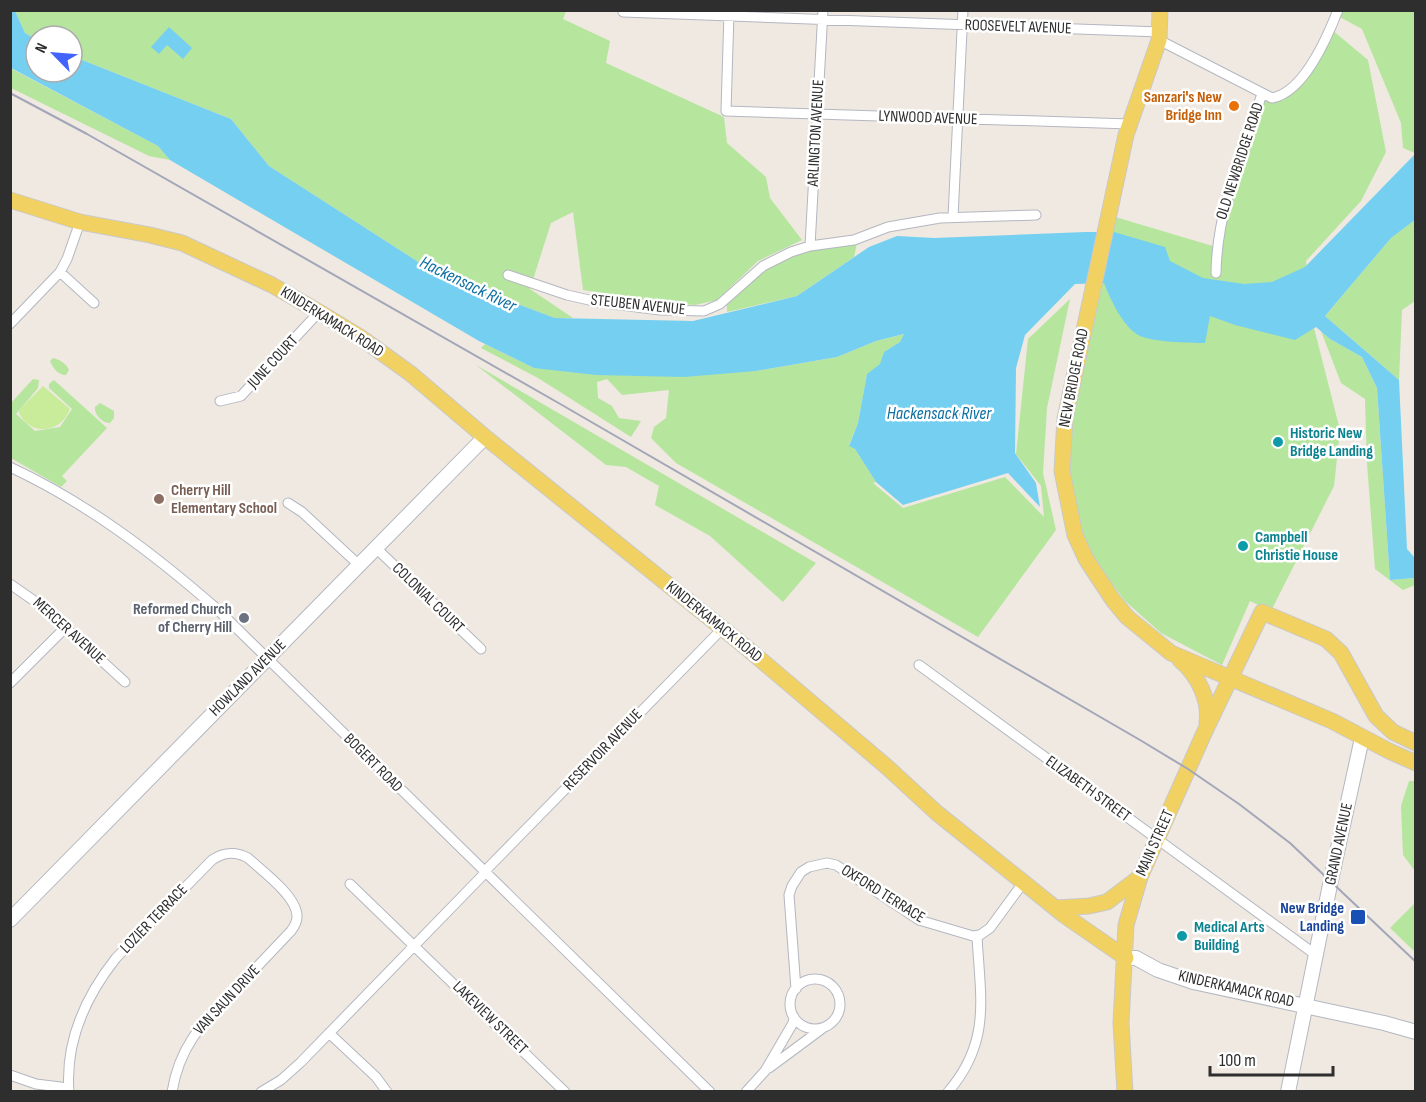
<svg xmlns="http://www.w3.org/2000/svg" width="1426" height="1102" font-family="'Sofia Sans Condensed',sans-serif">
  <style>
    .green { fill: #b6e59e }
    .pitch { fill: #c9ec9a }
    .water { fill: #75cff0 }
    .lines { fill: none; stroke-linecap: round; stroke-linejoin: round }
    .street-casing { stroke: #b4b7c1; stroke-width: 11 }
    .secondary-casing { stroke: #b4b7c1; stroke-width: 16 }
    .primary-casing { stroke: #c9c9c9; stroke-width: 17 }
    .street { stroke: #fff; stroke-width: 9 }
    .secondary { stroke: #fff; stroke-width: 14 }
    .primary { stroke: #f2d163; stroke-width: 15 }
    .rail { stroke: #a3a6b8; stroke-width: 2 }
    .food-dot { fill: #e8710a; stroke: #fff; stroke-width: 2 }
    .culture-dot { fill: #0f9aa8; stroke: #fff; stroke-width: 2 }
    .education-dot { fill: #8d6e63; stroke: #fff; stroke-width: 2 }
    .worship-dot { fill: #6b7280; stroke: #fff; stroke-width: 2 }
    .transit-dot { fill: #1a4fb4; stroke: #fff; stroke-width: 2 }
    .labels { text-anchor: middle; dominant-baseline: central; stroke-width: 5; stroke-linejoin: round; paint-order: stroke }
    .street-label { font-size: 16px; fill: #2e2e2e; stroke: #fff }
    .food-label { font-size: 16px; font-weight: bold; fill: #c56008; stroke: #fff; text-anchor: end }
    .culture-label { font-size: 16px; font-weight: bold; fill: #0d838f; stroke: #fff; text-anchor: start }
    .education-label { font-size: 16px; font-weight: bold; fill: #785e54; stroke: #fff; text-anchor: start }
    .worship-label { font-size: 16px; font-weight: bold; fill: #5b616d; stroke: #fff; text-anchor: end }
    .transit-label { font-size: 16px; font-weight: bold; fill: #164399; stroke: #fff; text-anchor: end }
    .water-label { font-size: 18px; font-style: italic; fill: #0d6fa3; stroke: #fff }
  </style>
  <rect width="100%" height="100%" fill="#efe9e1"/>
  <path class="green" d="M15 11H566L563 19 610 41 606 63 724 117 727 143 766 177 770 198 802 240 758 261 717 300 695 305 657 302 583 290 573 212 551 223 530 289 573 318H555L437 274 269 166 231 119 72 56V36H36V39L25 33Z
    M1338 11H1415V153L1403 148 1401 123 1362 29 1336 15Z
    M1331 29 1368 60 1386 152 1361 201 1306 261 1312 320 1340 430 1334 486 1271 611 1250 601 1222 665 1161 633 1125 601 1095 561 1076 520 1067 469 1068 418 1112 216 1216 247 1262 94 1289 91Z
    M10 68 158 146 170 160 149 156 11 88Z
    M1415 220V301L1402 310 1399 380 1325 316 1391 238Z
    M857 243 854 257 797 296 727 312V301L777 262 803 250Z
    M1070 299 1047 408 1043 473 1056 530 978 637 676 463 651 438 654 427 666 418 669 390 622 395 607 379 597 382 598 398 612 406 619 418 641 421 631 437 538 378 481 348 485 344 534 368 756 371 837 357 876 341 905 334 900 342 884 352 881 364 867 374 858 423 849 445 855 449 876 482 873 483 903 508 1005 477 1044 517 1041 486 1016 454 1028 339Z
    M1321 331 1330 339 1362 357 1377 388 1390 580 1415 578V585L1403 590 1375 569 1367 463 1365 399 1341 383Z
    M53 358C60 360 66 363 69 370L66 375C58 375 53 368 50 361Z
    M476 365 816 563 783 602 710 536 655 505 659 486 626 467 606 465Z
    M33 379 39 380 38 388 16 414 35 431 60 427 72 409 49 388V384L54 380 107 428 62 476 67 481 61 487 11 458V403Z
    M100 403 114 411V418L110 423C102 423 94 414 95 407Z
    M1409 781H1415V871L1403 855 1401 806Z
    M1415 903V952L1390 928Z"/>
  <path class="pitch" d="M43 386 70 409C61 433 31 437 19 413V410Z"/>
  <path class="water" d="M10 11H15L25 33 36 39V72H72V56L231 119 269 166 437 274 555 318 693 321 797 296 869 247 897 236 934 238 1085 232H1114L1165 247 1170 261 1203 278 1244 284 1272 282 1305 267 1415 154V220L1391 238 1325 316 1399 380 1407 549 1415 558V578L1390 580 1377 388 1362 357 1330 339 1316 327 1295 340 1235 325 1210 316 1205 343C1191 343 1150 342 1138 335 1123 326 1110 299 1104 283L1075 284 1025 335 1016 368 1015 453 1036 483 1040 507 1008 473 903 505 876 482 855 449 849 446 858 423 867 374 880 364 884 352 900 342 904 334 876 341 837 357 756 371 684 377 596 375 534 368 479 341 170 160 158 146 11 68Z
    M169 27 192 48 183 59 167 45 159 54 151 47Z"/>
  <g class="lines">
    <g class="street-casing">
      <path id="street" d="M623 12 1160 32
        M729 13 726 111 1130 124
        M1159 40 1272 98C1304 92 1327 38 1338 10
        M953 217 963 10
        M810 246 823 10
        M60 272 94 303
        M1216 273C1217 210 1242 153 1262 94
        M508 275 567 295 598 302 660 310 704 311 720 304 763 266 791 252 810 246 854 240 888 227 940 218 1036 215
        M10 324 60 272 67 259 80 222
        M220 401 241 396 319 312
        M10 467C87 503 153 553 217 609L710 1092
        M288 503 302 512 359 565
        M376 548 481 649
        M10 584 43 607 125 682
        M919 665 1316 955
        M10 683 66 627
        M484 872 722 629
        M350 884 565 1092
        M790 1004a25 25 0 1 1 50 0a25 25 0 1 1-50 0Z
        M796 989 789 895 792 886 801 872 809 867 827 863 836 865 919 920 973 936 980 935 990 928 1023 883
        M329 1033 376 1077 387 1092
        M769 1068 823 1028
        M10 1075 36 1084 68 1088
        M69 1092C65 1042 86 996 116 958L212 860C224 852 235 851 248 858 262 871 298 897 297 917 297 922 294 927 291 931 273 950 255 969 237 988 205 1021 180 1043 172 1092
        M261 1092 281 1080 301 1062 485 873
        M746 1092 765 1071 793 1023 794 1017
        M948 1092C992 1041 980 997 977 936"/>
    </g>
    <g class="secondary-casing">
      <path id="secondary" d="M10 920 485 437
        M1126 958H1136L1158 970 1193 982 1384 1023 1416 1032
        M1288 1092 1331 880 1362 738"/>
    </g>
    <g class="primary-casing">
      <path id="primary" d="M1160 10 1159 40 1126 135 1065 419 1062 471 1075 535 1086 559 1113 600 1127 617 1171 653 1332 721 1389 751 1416 763
        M10 200 80 222 150 235 182 243 272 285 319 312 360 337 411 374 485 437 748 649 887 767 937 813 1064 915 1126 958
        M1180 660C1198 675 1210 700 1207 723
        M1056 908 1089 906 1107 902 1140 877
        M1125 1092 1121 1023 1126 925 1140 877 1205 731 1262 612 1326 639 1341 653 1376 716 1393 732 1416 743"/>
    </g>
    <use href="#street" class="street"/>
    <use href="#secondary" class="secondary"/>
    <use href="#primary" class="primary"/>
    <path class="rail" d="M10 93 87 134 562 405 1140 740 1188 769 1239 804 1290 843 1416 962"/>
  </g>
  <circle class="food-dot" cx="1234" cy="106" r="6"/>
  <g class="culture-dot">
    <circle cx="1278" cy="442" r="6"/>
    <circle cx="1243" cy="546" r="6"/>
    <circle cx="1182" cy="936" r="6"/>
  </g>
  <circle class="education-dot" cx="159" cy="499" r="6"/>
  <circle class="worship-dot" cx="244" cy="618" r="6"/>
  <rect class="transit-dot" x="1350" y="909" width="16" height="16" rx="3"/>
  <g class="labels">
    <g class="street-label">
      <text transform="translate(1018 27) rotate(2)">ROOSEVELT AVENUE</text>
      <text transform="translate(928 118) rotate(2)">LYNWOOD AVENUE</text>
      <text transform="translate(816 133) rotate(-87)">ARLINGTON AVENUE</text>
      <text transform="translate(1240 161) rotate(-72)">OLD NEWBRIDGE ROAD</text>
      <text transform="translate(638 305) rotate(6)">STEUBEN AVENUE</text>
      <text transform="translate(332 322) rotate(32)">KINDERKAMACK ROAD</text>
      <text transform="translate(273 362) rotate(-47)">JUNE COURT</text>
      <text transform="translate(1074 378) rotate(-79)">NEW BRIDGE ROAD</text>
      <text transform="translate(428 598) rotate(44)">COLONIAL COURT</text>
      <text transform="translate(714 622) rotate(39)">KINDERKAMACK ROAD</text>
      <text transform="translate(69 631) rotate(42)">MERCER AVENUE</text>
      <text transform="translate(248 678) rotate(-45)">HOWLAND AVENUE</text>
      <text transform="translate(603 750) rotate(-46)">RESERVOIR AVENUE</text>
      <text transform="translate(373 763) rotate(45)">BOGERT ROAD</text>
      <text transform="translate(1088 789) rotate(36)">ELIZABETH STREET</text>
      <text transform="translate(1155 843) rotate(-66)">MAIN STREET</text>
      <text transform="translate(1339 844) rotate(-78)">GRAND AVENUE</text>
      <text transform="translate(883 894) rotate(32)">OXFORD TERRACE</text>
      <text transform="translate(154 919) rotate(-46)">LOZIER TERRACE</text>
      <text transform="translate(1236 989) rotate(13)">KINDERKAMACK ROAD</text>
      <text transform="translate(227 1000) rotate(-47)">VAN SAUN DRIVE</text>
      <text transform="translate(490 1018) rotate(44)">LAKEVIEW STREET</text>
    </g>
    <g class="food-label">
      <text x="1222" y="97">Sanzari's New<tspan x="1222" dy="18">Bridge Inn</tspan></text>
    </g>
    <g class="culture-label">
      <text x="1290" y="433">Historic New<tspan x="1290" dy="18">Bridge Landing</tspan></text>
      <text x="1255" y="537">Campbell<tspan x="1255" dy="18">Christie House</tspan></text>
      <text x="1194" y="927">Medical Arts<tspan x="1194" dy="18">Building</tspan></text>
    </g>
    <g class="education-label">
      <text x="171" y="490">Cherry Hill<tspan x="171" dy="18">Elementary School</tspan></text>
    </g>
    <g class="worship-label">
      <text x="232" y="609">Reformed Church<tspan x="232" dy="18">of Cherry Hill</tspan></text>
    </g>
    <g class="transit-label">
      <text x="1344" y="908">New Bridge<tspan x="1344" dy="18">Landing</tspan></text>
    </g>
    <g class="water-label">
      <text transform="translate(468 284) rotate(26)">Hackensack River</text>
      <text x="939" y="413">Hackensack River</text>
    </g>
  </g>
  <rect width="1426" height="1102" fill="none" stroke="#2e2e2e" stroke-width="24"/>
  <g transform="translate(54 54) rotate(295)"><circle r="28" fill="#ffffff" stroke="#ababab" stroke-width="1.5"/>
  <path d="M0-4.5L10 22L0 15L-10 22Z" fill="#4264fb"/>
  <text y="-9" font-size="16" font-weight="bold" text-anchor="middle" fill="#2e2e2e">N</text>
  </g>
  <path d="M1210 1066v9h123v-9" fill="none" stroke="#2e2e2e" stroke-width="3"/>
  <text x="1219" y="1066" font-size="18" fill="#2e2e2e" stroke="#ffffff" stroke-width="4.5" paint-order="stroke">100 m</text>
</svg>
